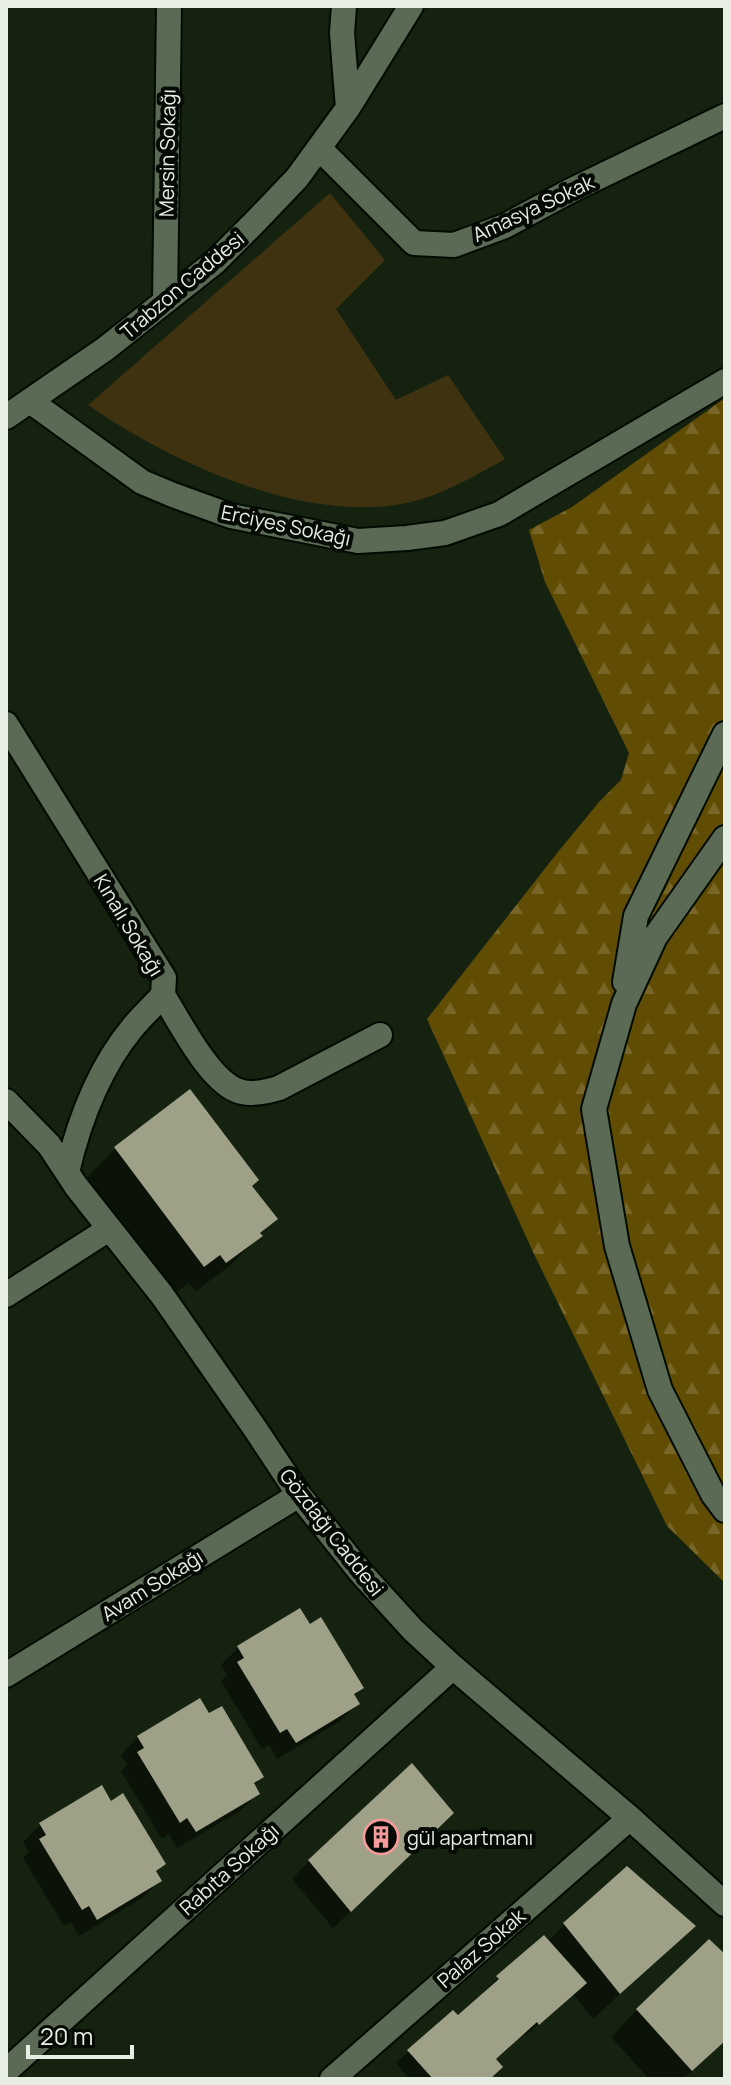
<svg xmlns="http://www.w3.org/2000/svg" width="731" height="2085" font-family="Manrope,sans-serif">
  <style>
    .green { fill: #3e3210 }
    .forest { fill: url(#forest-firs) }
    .shadow { fill: #0007 }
    .building { fill: #9ea187 }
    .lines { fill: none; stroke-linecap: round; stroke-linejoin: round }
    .minor-casing { stroke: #020b01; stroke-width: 28 }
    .minor { stroke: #5b6a55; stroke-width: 24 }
    .labels { text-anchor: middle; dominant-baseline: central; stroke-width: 8; stroke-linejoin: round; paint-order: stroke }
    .street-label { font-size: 20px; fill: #e7efe4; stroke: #050a04 }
    .poi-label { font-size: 20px; fill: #e7efe4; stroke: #050a04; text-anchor: start }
  </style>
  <defs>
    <pattern id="forest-firs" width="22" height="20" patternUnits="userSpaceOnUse" patternTransform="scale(2)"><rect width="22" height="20" fill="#614c04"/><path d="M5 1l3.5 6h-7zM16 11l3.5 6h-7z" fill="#786628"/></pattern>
  </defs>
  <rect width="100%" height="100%" fill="#152210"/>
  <path class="green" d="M330 193 385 260 336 309 396 400 448 375 505 459C478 474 451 490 422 499 317 531 173 464 88 405Z"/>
  <path class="forest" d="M725 398V1583L667 1526 534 1254 427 1019 558 852 599 802 621 780 629 753 545 582 529 530 572 507Z"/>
  <path class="shadow" d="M115 1149 250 1186 275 1219 231 1265 196 1291 189 1283 174 1294 86 1178Z
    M309 1627 362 1687 353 1696 357 1704 340 1721 277 1759 269 1745 262 1749 221 1681 227 1675 221 1665 238 1648Z
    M209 1716 262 1777 253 1786 258 1794 240 1811 177 1848 169 1834 162 1839 121 1771 127 1765 121 1755 138 1737Z
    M111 1804 164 1864 155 1873 159 1881 142 1898 79 1936 71 1922 64 1926 23 1858 29 1852 23 1842 40 1825Z
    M434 1831 333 1928 292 1879 309 1861Z
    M565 1924 693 1926 593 2019 573 1994 526 2035 524 2033 494 2059 489 2079H410L396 2063 409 2051 457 2018 487 1992 486 1990 498 1978 548 1942Z
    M725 1956V2041L683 2079H649L611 2037 637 2010Z"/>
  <path class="building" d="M190 1089 259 1180 252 1186 278 1219 260 1233 263 1236 226 1263 220 1255 204 1267 114 1147Z
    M300 1608 310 1624 321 1617 364 1688 354 1694 360 1704 296 1743 287 1729 280 1733 237 1662 244 1658 237 1646Z
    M200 1698 209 1713 222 1706 264 1777 254 1783 260 1794 196 1832 187 1818 180 1823 137 1752 144 1748 137 1736Z
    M412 1763 454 1813 351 1912 308 1860Z
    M102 1785 111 1801 123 1793 166 1864 156 1871 162 1881 97 1920 89 1906 82 1910 39 1839 46 1835 39 1823Z
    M627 1866 696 1926 620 1994 563 1923Z
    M544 1935 587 1983 539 2025 537 2022 496 2059 503 2067 490 2079H433L407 2050 453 2010 458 2015 499 1979 496 1976Z
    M709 1939 725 1954V2041L692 2071 636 2009Z"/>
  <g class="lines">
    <g class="minor-casing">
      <path id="minor" d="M344 6 342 33 348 108
        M319 148 414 243 454 245 505 226 570 191 725 116
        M165 300 169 6
        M30 401 142 482 173 495 231 516 358 541 407 538 445 533 499 514 725 381
        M6 417 105 349 215 262 254 223 297 178 348 108 411 6
        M6 724 164 978 163 995C153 1006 142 1016 133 1027 99 1068 79 1121 67 1172
        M725 838 655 937 624 1004 594 1109 617 1246 660 1390 713 1494 725 1510
        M625 982 636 916 725 734
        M163 995C179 1021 208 1078 236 1090 249 1096 266 1092 279 1088L380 1035
        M6 1101 49 1145 76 1186 162 1295 256 1430 299 1495 362 1574 413 1630 453 1667 630 1818 725 1904
        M6 1295 109 1229
        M6 1675 299 1495
        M6 2071 453 1667
        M332 2079 630 1818"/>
    </g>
    <use href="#minor" class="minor"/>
  </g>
  <defs>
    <g id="building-ring" transform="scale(1.8)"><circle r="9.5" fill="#050a04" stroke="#f59b9c" stroke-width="1.5"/><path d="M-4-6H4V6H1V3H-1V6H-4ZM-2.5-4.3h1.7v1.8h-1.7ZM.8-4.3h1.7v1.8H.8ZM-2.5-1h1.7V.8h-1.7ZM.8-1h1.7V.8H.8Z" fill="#f59b9c"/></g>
  </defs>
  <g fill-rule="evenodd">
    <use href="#building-ring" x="381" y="1837"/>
  </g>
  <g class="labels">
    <g class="street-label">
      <text transform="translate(167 153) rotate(-89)">Mersin Sokağı</text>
      <text transform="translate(533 208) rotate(-25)">Amasya Sokak</text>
      <text transform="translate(182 285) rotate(-40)">Trabzon Caddesi</text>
      <text transform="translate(286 525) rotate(12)">Erciyes Sokağı</text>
      <text transform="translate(129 925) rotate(59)">Kınalı Sokağı</text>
      <text transform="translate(332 1532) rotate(52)">Gözdağı Caddesi</text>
      <text transform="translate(152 1585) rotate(-32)">Avam Sokağı</text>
      <text transform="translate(229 1869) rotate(-42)">Rabıta Sokağı</text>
      <text transform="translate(481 1948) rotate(-41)">Palaz Sokak</text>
    </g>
    <g class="poi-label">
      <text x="407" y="1837">gül apartmanı</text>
    </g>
  </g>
  <rect width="731" height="2085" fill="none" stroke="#e7efe4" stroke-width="16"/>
  <path d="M28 2045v12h104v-12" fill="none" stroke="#e7efe4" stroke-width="4"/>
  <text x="40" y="2045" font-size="24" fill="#e7efe4" stroke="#050a04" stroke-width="6" paint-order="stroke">20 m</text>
</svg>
